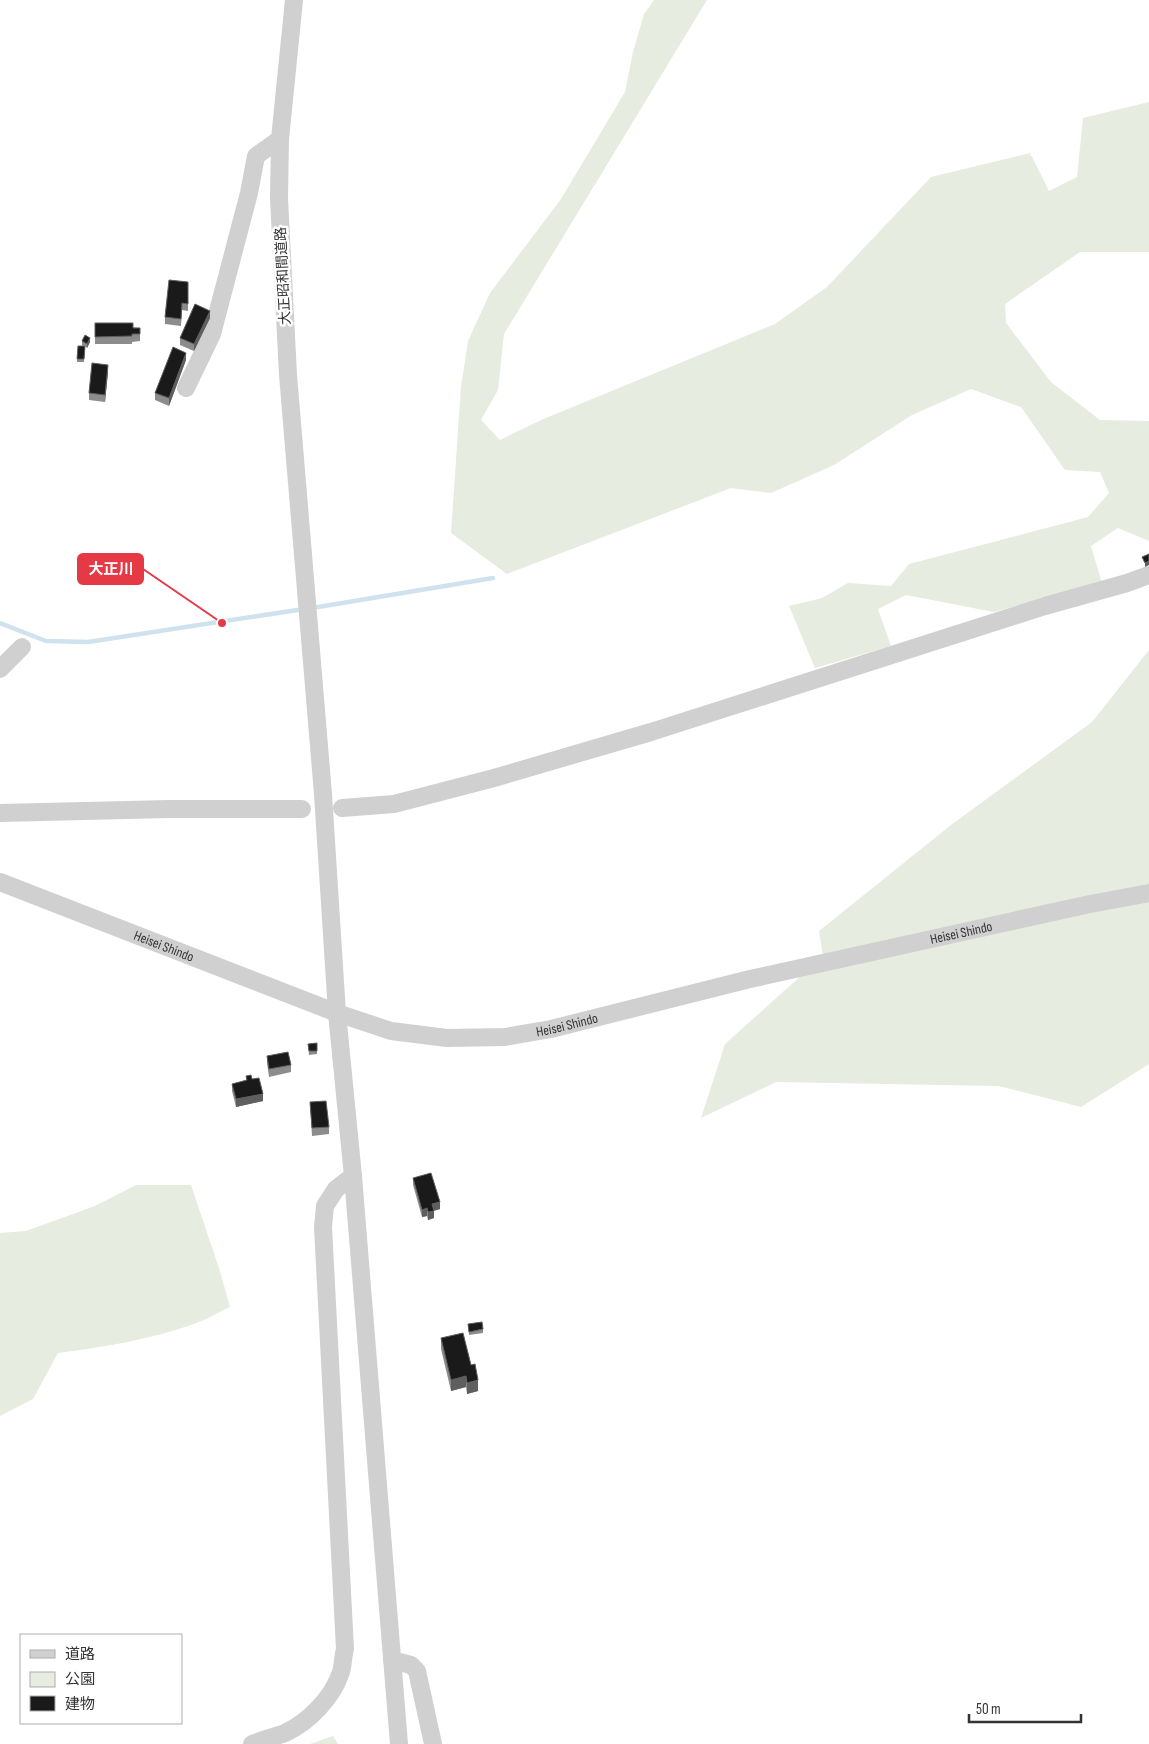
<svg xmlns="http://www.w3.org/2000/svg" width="1149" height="1744" font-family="'Sofia Sans Condensed','Noto Sans JP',sans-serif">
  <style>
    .green { fill: #e6ecdf }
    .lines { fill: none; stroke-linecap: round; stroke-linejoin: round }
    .stream { stroke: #cfe2ee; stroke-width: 4.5 }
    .minor { stroke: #d0d0d0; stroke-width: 18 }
    .wall { fill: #8c8c8c }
    .shaded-wall { fill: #5f5f5f }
    .building { fill: #1a1a1a; stroke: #5f5f5f }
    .labels { text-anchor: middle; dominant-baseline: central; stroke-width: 5; stroke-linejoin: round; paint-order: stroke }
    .street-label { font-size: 14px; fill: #333; stroke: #fff }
    .leader { fill: none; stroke: #e63946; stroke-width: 2 }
    .callout-dot { fill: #e63946; stroke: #fff; stroke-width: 2 }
    .callout { fill: #e63946; stroke: #e63946; stroke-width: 2 }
    .callout-label { font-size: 15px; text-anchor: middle; font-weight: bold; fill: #fff }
  </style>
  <rect width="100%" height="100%" fill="#fff"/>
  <path class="green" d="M654 0H707L504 334 498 390 481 420 500 440 541 420 775 324 827 287 931 177 1030 153 1049 191 1077 177 1083 118 1149 102V252H1080L1005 304 1006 323 1051 382 1100 420 1149 421V541L1118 528 1091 546 1102 583 994 612 906 595 878 609 891 646 815 668 789 606 822 598 848 583 891 586 909 564 1088 517 1109 493 1100 472 1065 470 1021 407 971 389 912 415 834 465 771 493 731 488 507 574 451 533 461 387 468 341 490 293 561 199 625 92 633 52 644 14Z
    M1149 650V1064L1081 1107 999 1086 776 1082 701 1118 725 1044 823 956 819 931 951 825 1092 722Z
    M136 1185H191L219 1268 230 1307C217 1313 204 1321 191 1325 148 1340 103 1347 58 1353L33 1399 0 1416V1233L26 1231 95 1206Z
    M333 1736 338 1744H310Z"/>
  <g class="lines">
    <path class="stream" d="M312 608 493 578
      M0 623 46 641 88 642 304 609"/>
    <g class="minor">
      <path d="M294 0 280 139 279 198 288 375 323 794 337 1013 353 1176 399 1744"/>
      <path d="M186 388 212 334 249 193 256 156 280 139"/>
      <path d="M0 669 22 647"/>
      <path d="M342 808 394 804 494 778 651 732 1045 606 1127 583 1149 575"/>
      <path d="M0 813 169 809H302"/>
      <path id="s1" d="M0 882 337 1013 391 1031 447 1038 505 1037 551 1029 750 979 1090 904 1149 893"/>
      <path d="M392 1660 411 1665 417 1671 433 1744"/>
      <path d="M252 1744C262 1740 274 1737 285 1733 309 1722 333 1697 341 1672 343 1665 343 1656 345 1649L323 1227 325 1206 336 1189 353 1176"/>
    </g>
  </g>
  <path class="wall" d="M188 282V311L182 310 181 326 165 324V317Z
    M210 318 194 351 180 345V338Z
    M95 323 140 328V341L132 342V344H95Z
    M82 341 90 342 87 348 85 346 84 362H77L78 346H84L82 345Z
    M186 360 169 406 155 400V393Z
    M108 372 105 402 89 400V393Z
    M317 1043V1054L309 1055 308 1044Z
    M267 1056 291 1065V1072L269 1077 267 1063Z
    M246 1076 252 1079 263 1101 236 1107 232 1091V1084L246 1081Z
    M310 1102 329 1127V1134L312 1136Z
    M413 1178 440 1209 434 1211V1218L428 1220 427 1216 422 1217 413 1185Z
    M468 1324 483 1329V1333L469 1335Z
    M441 1338 471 1365 478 1391 467 1394 466 1387 451 1391 441 1349Z"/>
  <path class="shaded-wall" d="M210 311V318L194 351V344Z
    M90 338V342L87 348V344Z
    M186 353V360L169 406V398Z
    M108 365V372L105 402V395Z
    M1149 561V565L1145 567V563Z
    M263 1094V1101L236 1107V1099Z
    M440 1202V1209L432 1211V1204Z
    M427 1208V1216L422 1217V1210Z
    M434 1211V1218L428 1220V1212Z
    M466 1376V1387L451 1391V1380Z
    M478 1380V1391L467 1394V1383Z"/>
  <path class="building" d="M169 280 188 282V304L182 303 181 319 165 317Z
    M195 304 210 311 194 344 180 338Z
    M95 323H133V328H140V334H132V336L95 337Z
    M85 335 90 338 87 344 82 341Z
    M78 346H85L84 359H77Z
    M173 347 186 353 169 398 155 393Z
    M92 363 108 365 105 395 89 393Z
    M1149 554V561L1145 563 1142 557Z
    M317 1043V1051H309L308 1044Z
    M288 1052 291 1065 269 1069 267 1056Z
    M251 1075 252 1079 259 1078 263 1094 236 1099 232 1084 247 1080 246 1076Z
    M326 1101 329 1127 312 1128 310 1102Z
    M431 1173 440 1202 432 1204 434 1211 428 1212 427 1208 422 1210 413 1178Z
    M482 1322 483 1329 469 1332 468 1324Z
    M463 1333 471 1365 475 1364 478 1380 467 1383 466 1376 451 1380 441 1338Z"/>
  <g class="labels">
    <g class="street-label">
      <text transform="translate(283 276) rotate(-93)">大正昭和間道路</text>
      <text stroke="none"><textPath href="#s1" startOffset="1001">Heisei Shindo</textPath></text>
      <text stroke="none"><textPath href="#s1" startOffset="176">Heisei Shindo</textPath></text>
      <text stroke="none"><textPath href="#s1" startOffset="596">Heisei Shindo</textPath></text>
    </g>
  </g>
  <path class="leader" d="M222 623L143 569"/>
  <circle class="callout-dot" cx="222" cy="623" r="5"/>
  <rect class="callout" x="78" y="554" width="65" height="30" rx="5"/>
  <g class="callout-label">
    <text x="111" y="574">大正川</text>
  </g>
  <rect x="20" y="1634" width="162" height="90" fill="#ffffff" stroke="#adadad"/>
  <rect x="30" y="1650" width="25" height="8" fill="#d0d0d0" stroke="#adadad"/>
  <text x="65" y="1659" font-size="15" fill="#333333">道路</text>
  <rect x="30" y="1672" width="25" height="15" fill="#e6ecdf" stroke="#adadad"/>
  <text x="65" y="1684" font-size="15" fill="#333333">公園</text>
  <rect x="30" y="1696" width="25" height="15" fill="#1a1a1a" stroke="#adadad"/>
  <text x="65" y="1709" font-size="15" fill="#333333">建物</text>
  <path d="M969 1714v8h112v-8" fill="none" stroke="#333333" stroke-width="2.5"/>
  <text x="976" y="1714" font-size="15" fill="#333333" stroke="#ffffff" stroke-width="4" paint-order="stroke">50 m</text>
</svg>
